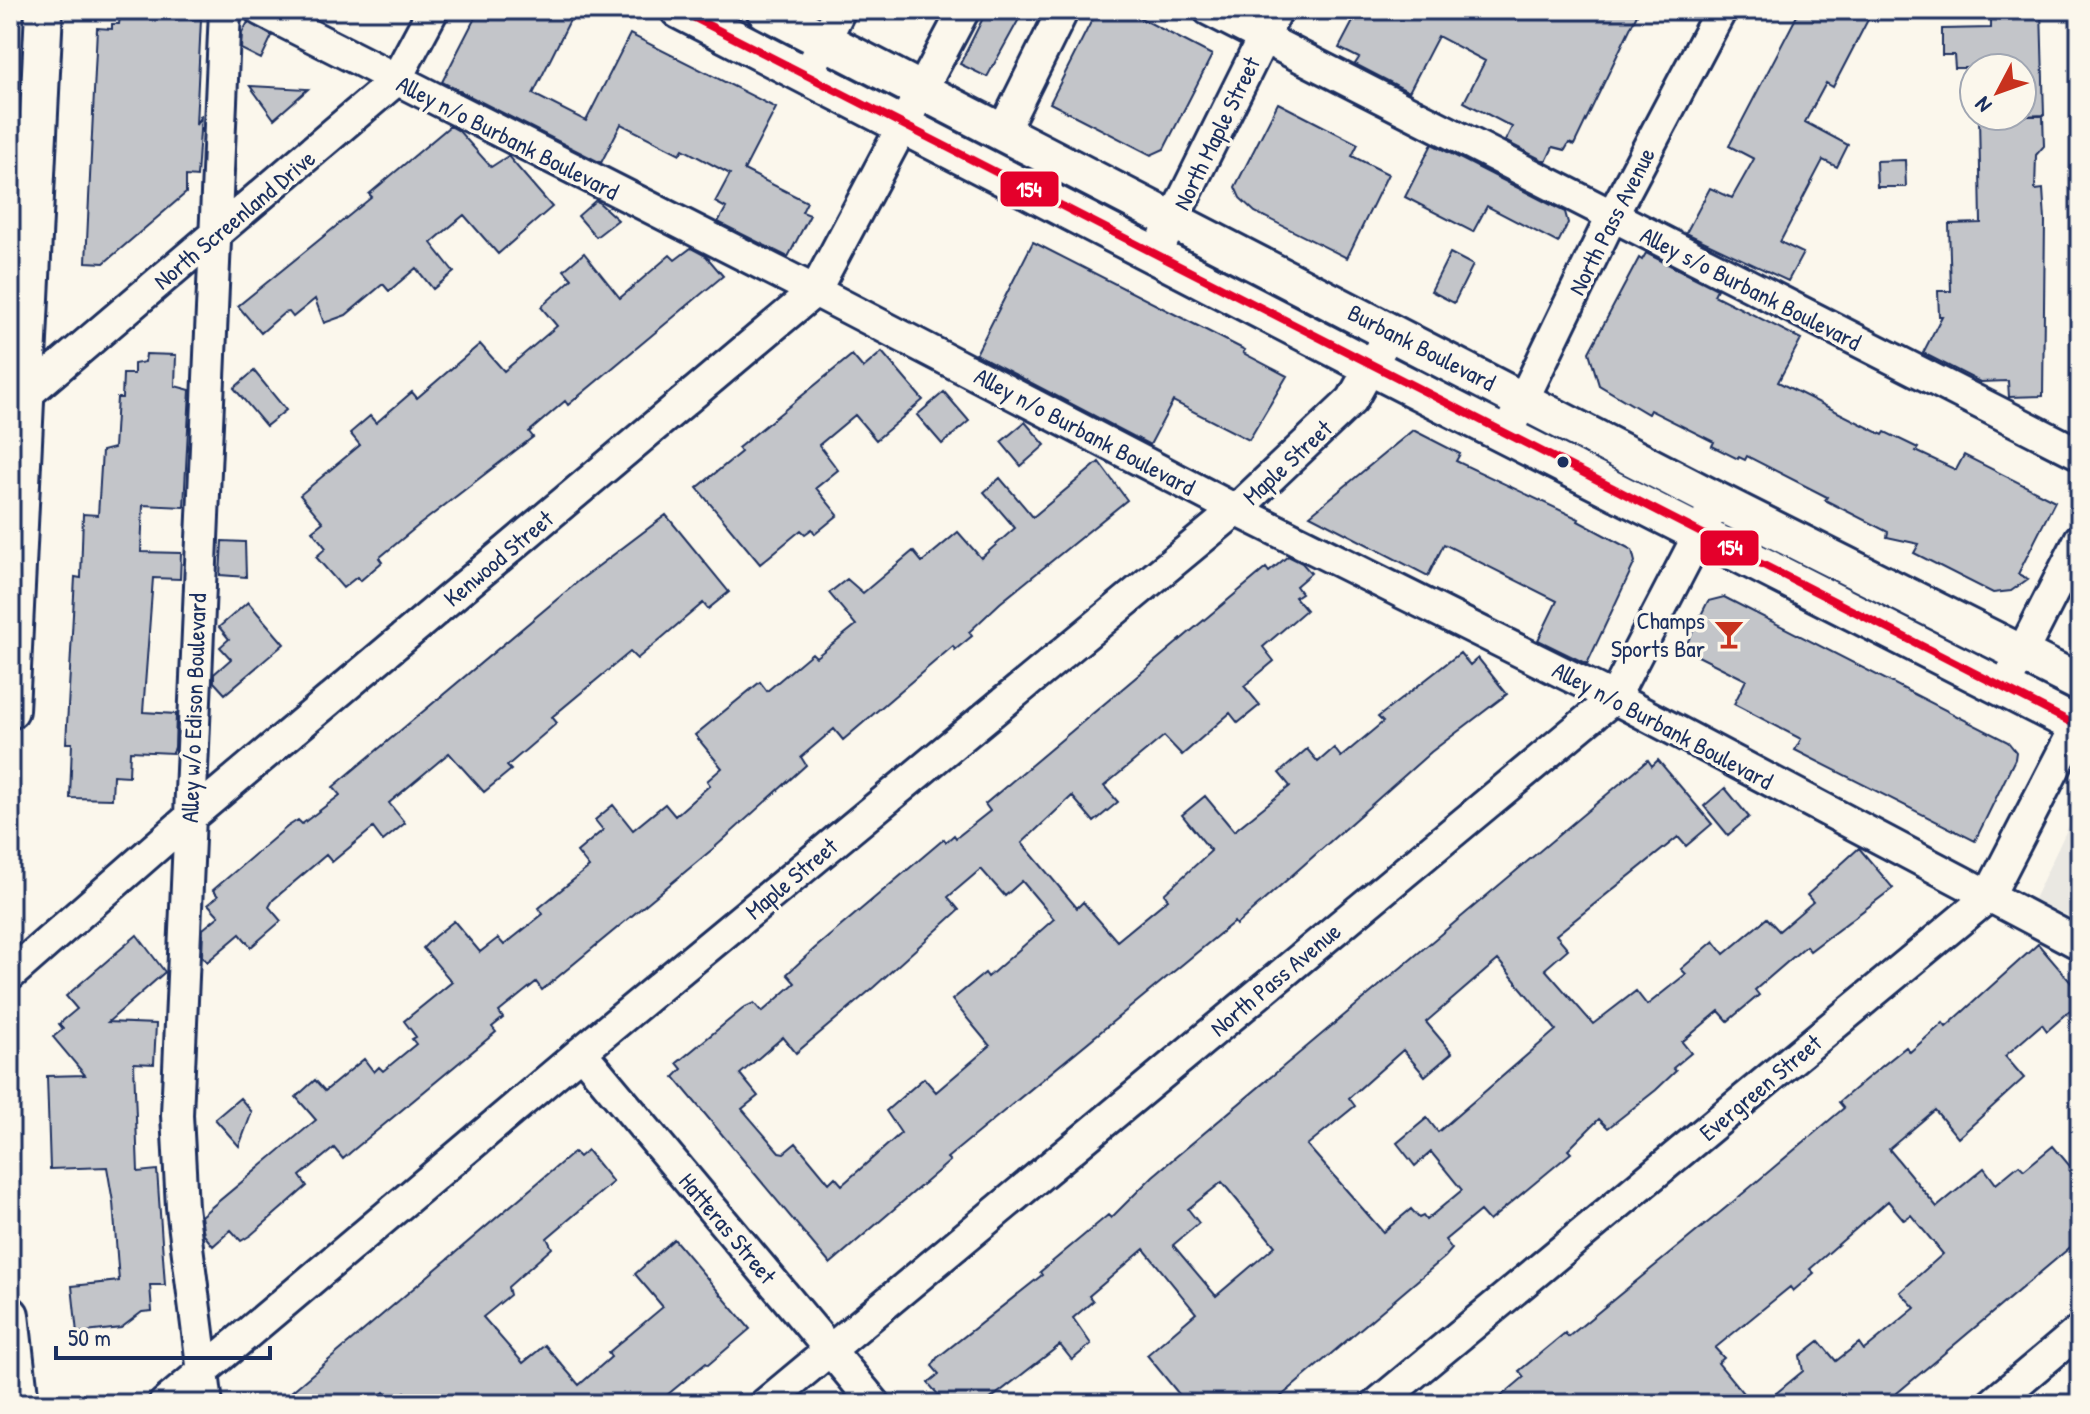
<svg xmlns="http://www.w3.org/2000/svg" width="2090" height="1414" font-family="'Patrick Hand',sans-serif">
  <style>
    .built { fill: #eae8e2 }
    .building { fill: #c3c5c9; stroke: #1b2f5e; stroke-width: 2; fill-rule: evenodd }
    .lines { fill: none; stroke-linecap: round; stroke-linejoin: round }
    .minor-casing { stroke: #1b2f5e; stroke-width: 36 }
    .major-casing { stroke: #1b2f5e; stroke-width: 42 }
    .minor { stroke: #fbf7ec; stroke-width: 30 }
    .major { stroke: #fbf7ec; stroke-width: 36 }
    .bus-1-casing { stroke: #fbf7ec; stroke-width: 14 }
    .bus-1 { stroke: #e4002b; stroke-width: 8 }
    .bus-dot { fill: #1b2f5e; stroke: #fbf7ec; stroke-width: 3 }
    .labels { text-anchor: middle; dominant-baseline: central; stroke-width: 7; stroke-linejoin: round; paint-order: stroke }
    .street-label { font-size: 24px; fill: #1b2f5e; stroke: #fbf7ec }
    .poi-label { font-size: 24px; fill: #1b2f5e; stroke: #fbf7ec; text-anchor: end }
    .line-badge { stroke: #fbf7ec; stroke-width: 3 }
    .badge-label { font-size: 22px; text-anchor: middle; font-weight: bold; fill: #fff }
  </style>
  <rect width="100%" height="100%" fill="#fbf7ec"/>
  <filter id="ink" filterUnits="userSpaceOnUse"><feTurbulence type="fractalNoise" baseFrequency=".0125" numOctaves="2"/><feDisplacementMap in="SourceGraphic" scale="16" xChannelSelector="R" yChannelSelector="G"/><feConvolveMatrix kernelMatrix="1 2 1 2 8 2 1 2 1" color-interpolation-filters="sRGB"/></filter>
  <g filter="url(#ink)">
    <path class="built" d="M2080 802V922L2034 899Z"/>
    <path class="building" d="M479 10H575L533 94 586 121 630 34 776 108 744 170 807 202 802 212 810 215 788 257 718 222 726 208 715 202 730 174 683 149 680 154 621 124 601 163 442 82Z
      M987 10H1024L987 77 960 64Z
      M1097 10H1125L1212 55 1164 149 1151 155 1050 103Z
      M1359 10H1639L1574 145 1569 143 1565 150 1553 147 1546 162 1505 141 1512 127 1464 102 1485 61 1438 36 1409 92 1355 64 1359 58 1339 48Z
      M1800 10H1873L1833 87 1826 83 1805 122 1848 145 1837 167 1823 160 1780 242 1803 253 1788 281 1686 233 1710 188 1732 198 1754 159 1729 146Z
      M1991 10H2041L2044 115 2022 116V68H1955L1954 55H1942V29L1991 28Z
      M120 17 201 19 196 125 201 115 197 177 186 176V193L104 263 86 262 97 28 112 29V24H119Z
      M248 22 272 36 261 59 241 49 242 33Z
      M250 86 308 89 274 119Z
      M1278 103 1358 144 1352 156 1388 174 1347 258 1255 212 1240 198 1235 187Z
      M1979 116H2043L2044 146 2036 155 2035 190 2043 189 2045 220 2043 396 2009 397 2008 381 1980 382 1923 353 1942 316H1939L1938 291H1951L1949 224 1981 223Z
      M450 126 459 131 491 167 508 156 552 207 498 254 464 215 431 243 454 272 433 289 416 268 389 291 383 284 346 315 324 323 315 299 293 317 289 312 284 313 261 333 238 306 372 197 369 194Z
      M1432 144 1565 212 1568 223 1558 243 1487 206 1473 232 1405 197Z
      M1905 160 1906 187H1877L1876 161Z
      M596 200 618 220 596 237 578 216Z
      M1033 242 1245 350 1243 353 1287 376 1249 440 1173 401 1150 445 976 354Z
      M691 248 706 256 723 276 568 405 565 401 529 432 533 437 419 525 379 558 382 562 360 581 357 577 343 588 316 557 326 548 312 531 323 522 300 495 360 445 350 433 370 416 376 423 412 392 417 398 480 344 504 371 557 326 541 307 572 279 564 270 584 253 620 298 670 255 675 260Z
      M1450 253 1473 265 1454 303 1431 291Z
      M1646 253 1717 289 1714 295 1801 339 1778 382 1883 435 1885 432 1918 448 1916 451 1956 470 1964 455 2055 501 2018 574 2028 579 2011 591 1993 593 1914 553 1919 544 1887 537 1888 532 1825 500 1827 497 1747 456 1745 460 1739 457 1738 459 1712 446 1714 442 1650 410 1648 414 1599 385 1589 352 1639 258 1642 260Z
      M882 352 923 400 876 440 855 415 819 445 838 470 816 488 838 515 815 534 812 529 805 534 801 530 760 564 697 488 741 452 738 448 852 355 863 368Z
      M146 354 176 355 175 386 190 390 184 507 143 505 141 552 181 553 180 579 153 578 143 712 176 714 175 747 173 753 130 751 129 776 113 775 112 799 70 798 72 743H66L69 689 75 577 81 578 83 514 98 515 102 451 114 448 117 398H122L123 374H134V364L145 362Z
      M254 371 286 410 266 426 234 388Z
      M944 392 969 421 942 444 917 415Z
      M1025 422 1045 445 1021 466 1001 442Z
      M1413 430 1460 454 1456 461 1579 519 1578 521 1632 550 1635 562 1587 664 1538 640 1557 601 1444 544 1428 576 1310 515Z
      M1099 462 1127 500 1000 603 969 632 972 636 955 650 953 646 843 740 834 729 801 757 806 765 714 848 542 990 536 982 499 1012 503 1018 492 1027 496 1032 351 1152 343 1159 334 1148 300 1176 307 1186 251 1235 241 1241 231 1230 213 1246 204 1235 201 1216 316 1120 296 1097 315 1080 325 1091 364 1059 374 1072 379 1067 383 1071 416 1044 412 1039 416 1037 404 1021 452 982 423 948 434 937 454 921 480 952 498 938 504 945 543 914 539 908 589 867 577 852 603 830 595 820 613 805 633 830 665 804 675 816 710 785 707 781 722 768 695 735 760 682 767 691 812 653 816 657 856 625 829 593 847 579 863 593 913 551 922 562 958 532 981 558 1015 528 984 492 1000 478 1033 517Z
      M666 515 729 592 708 609 703 603 637 659 630 652 552 717 557 723 507 766 511 770 484 792 449 753 389 803 405 823 383 841 373 828 332 862 326 855 273 900 269 907 281 921 251 947 240 934 207 962 202 956 203 929 219 916 208 904 218 896 213 890 287 827 298 820 302 824 340 795 333 787 580 580Z
      M222 541 245 542 246 577 220 575Z
      M1288 556 1302 563 1311 573 1296 586 1301 593 1295 597 1306 610 1263 647 1274 661 1244 686 1260 705 1238 723 1230 713 1182 755 1164 736 1104 786 1118 802 1094 822 1072 796 1022 843 1077 908 1083 902 1117 941 1168 899 1164 894 1211 851 1182 815 1205 796 1234 831 1290 786 1279 773 1307 749 1318 762 1334 748 1341 757 1383 722 1378 717 1460 653 1470 665 1478 658 1507 694 1431 752 1236 925 1234 922 947 1158 950 1161 830 1264 674 1077 682 1069 677 1063 745 1007 754 1003 762 1012 795 983 787 974 814 949 944 839 946 842 954 835 956 838 990 811 985 804 1266 568 1269 572ZM981 869 1005 896 1022 881 1054 919 988 977 985 973 952 1000 990 1046 936 1092 924 1078 886 1111 901 1133 842 1185 835 1177 829 1183 796 1143 784 1153 779 1152 742 1109 758 1096 740 1074 783 1037 796 1053 874 987 959 910 948 897Z
      M1724 597 2008 742 2016 752 2015 759 1975 841 1795 750 1801 739 1734 704 1746 680 1684 649 1708 601Z
      M248 602 284 644 225 694 214 682V674L231 659 220 647 229 639 219 627Z
      M1648 760 1652 766 1658 760 1712 824 1686 846 1678 837 1556 935 1568 949 1545 969 1593 1024 1636 991 1647 1005 1686 974 1681 969 1714 941 1724 954 1767 918 1779 931 1813 902 1807 895 1859 848 1893 888 1810 951 1806 946 1755 990 1759 995 1728 1021 1719 1011 1682 1042 1691 1053 1673 1068 1676 1071 1656 1090 1608 1128 1599 1119 1568 1150 1571 1153 1489 1221 1480 1211 1445 1240 1452 1249 1445 1257 1272 1404H1187L1147 1355 1196 1313 1144 1249 1089 1296 1093 1301 1073 1318 1091 1344 1072 1360 1060 1345 984 1404H946L928 1383 939 1374 932 1366 937 1358 1042 1275 1040 1272 1108 1215 1111 1218 1153 1176ZM1498 960 1556 1030 1438 1132 1427 1118 1397 1143 1415 1166 1431 1152 1462 1190 1426 1220 1423 1216 1419 1218 1411 1209 1383 1232 1307 1145 1355 1106 1349 1098 1403 1050 1425 1076 1452 1053 1426 1022ZM1222 1182 1275 1246 1216 1296 1173 1245 1199 1223 1188 1209Z
      M1725 788 1749 817 1728 835 1704 806Z
      M137 935 165 972 108 1022 156 1024 154 1064 134 1063 138 1172 157 1170 165 1285H150L152 1311 142 1312 121 1328 77 1333 72 1286 119 1281 113 1202 107 1167 50 1169 47 1076 85 1075 53 1037 63 1029 59 1024 77 1009 66 996Z
      M2038 944 2080 993V1002L2047 1031 2042 1024 2005 1056 2024 1078 1958 1138 1935 1110 1889 1149 1937 1207 1984 1168 1996 1184 2019 1165 2024 1170 2053 1146 2080 1178V1239L1884 1404H1763L1803 1371 1800 1356 1819 1341 1836 1361 1859 1343 1864 1350 1915 1308 1900 1292 1943 1254 1911 1215 1904 1220 1888 1201 1810 1269 1814 1273 1793 1291 1790 1287 1715 1348 1724 1358 1718 1363 1752 1404H1492L1524 1377 1519 1371 1565 1333 1568 1337 1734 1201 1844 1108 1839 1102 1865 1080 1906 1047 1910 1052 1943 1023 1946 1027Z
      M240 1098 252 1112 239 1146 215 1119Z
      M587 1150 613 1182 547 1238 552 1248 508 1287 510 1295 483 1317 523 1363 545 1345 579 1385 611 1357 608 1353 663 1307 635 1274 674 1239 750 1329 708 1365 706 1363 656 1404H415L405 1392 393 1402 384 1392 369 1404H277L574 1152 579 1157Z"/>
    <g class="lines">
      <g class="minor-casing">
        <path id="minor" d="M260 10 815 291 1236 510 1614 698 2080 944
          M1209 10 2080 454
          M814 62 840 10
          M1003 131 1063 10
          M1155 256 1277 10
          M13 406 395 81 433 10
          M1506 435 1611 218 1721 10
          M2004 688 2080 539
          M10 975 188 819 815 291 964 10
          M581 1052 875 1404
          M164 1404 581 1052 1236 510 1352 400 1391 330
          M207 1404 182 1207 177 1115 225 10
          M765 1404 1614 698 1710 513
          M1377 1404 1988 897 2080 719
          M1992 1404 2080 1330"/>
      </g>
      <g class="major-casing">
        <path id="major" d="M679 10 1373 368 2080 727
          M765 10 1717 501 2080 683
          M10 710 44 10
          M10 1315 20 1404"/>
      </g>
      <use href="#minor" class="minor"/>
      <use href="#major" class="major"/>
      <g class="bus-1-casing">
        <path id="bus-1" d="M679 10 2080 727"/>
      </g>
      <use href="#bus-1" class="bus-1"/>
    </g>
  </g>
  <defs>
    <g id="bar-bare" transform="scale(2.4)"><path d="M-6-5H6L.8 .8V4.5H3.5V6h-7V4.5H-.8V.8Z" fill="#c8321e" stroke="#fbf7ec" stroke-width="2.5" paint-order="stroke"/></g>
  </defs>
  <g fill-rule="evenodd">
    <use href="#bar-bare" x="1729" y="634"/>
  </g>
  <circle class="bus-dot" cx="1563" cy="462" r="7"/>
  <g class="labels">
    <g class="street-label">
      <text transform="translate(1216 133) rotate(-64)">North Maple Street</text>
      <text transform="translate(508 137) rotate(27)">Alley n/o Burbank Boulevard</text>
      <text transform="translate(234 219) rotate(-40)">North Screenland Drive</text>
      <text transform="translate(1611 221) rotate(-63)">North Pass Avenue</text>
      <text transform="translate(1751 288) rotate(27)">Alley s/o Burbank Boulevard</text>
      <text transform="translate(1422 347) rotate(27)">Burbank Boulevard</text>
      <text transform="translate(1085 431) rotate(28)">Alley n/o Burbank Boulevard</text>
      <text transform="translate(1287 462) rotate(-43)">Maple Street</text>
      <text transform="translate(498 558) rotate(-40)">Kenwood Street</text>
      <text transform="translate(193 708) rotate(-88)">Alley w/o Edison Boulevard</text>
      <text transform="translate(1663 725) rotate(28)">Alley n/o Burbank Boulevard</text>
      <text transform="translate(791 878) rotate(-40)">Maple Street</text>
      <text transform="translate(1275 979) rotate(-40)">North Pass Avenue</text>
      <text transform="translate(1760 1087) rotate(-40)">Evergreen Street</text>
      <text transform="translate(728 1228) rotate(50)">Hatteras Street</text>
    </g>
    <g class="poi-label">
      <text x="1705" y="620">Champs<tspan x="1705" dy="28">Sports Bar</tspan></text>
    </g>
  </g>
  <g class="line-badge">
    <rect x="999" y="170" width="61" height="38" rx="8" fill="#e4002b"/>
    <rect x="1699" y="529" width="61" height="38" rx="8" fill="#e4002b"/>
  </g>
  <g class="badge-label">
    <text x="1029" y="197">154</text>
    <text x="1730" y="555">154</text>
  </g>
  <rect width="2090" height="1414" fill="none" stroke="#fbf7ec" stroke-width="40"/>
  <rect x="20" y="20" width="2050" height="1374" fill="none" stroke="#1b2f5e" stroke-width="3" filter="url(#ink)"/>
  <g transform="translate(1998 92) rotate(229)"><circle r="38" fill="#fbf7ec" stroke="#a1a7b3" stroke-width="2"/>
  <path d="M0-6L14 30L0 20L-14 30Z" fill="#c8321e"/>
  <text y="-12" font-size="22" font-weight="bold" text-anchor="middle" fill="#1b2f5e">N</text>
  </g>
  <path d="M56 1346v12h214v-12" fill="none" stroke="#1b2f5e" stroke-width="4"/>
  <text x="68" y="1346" font-size="24" fill="#1b2f5e" stroke="#fbf7ec" stroke-width="6" paint-order="stroke">50 m</text>
</svg>
